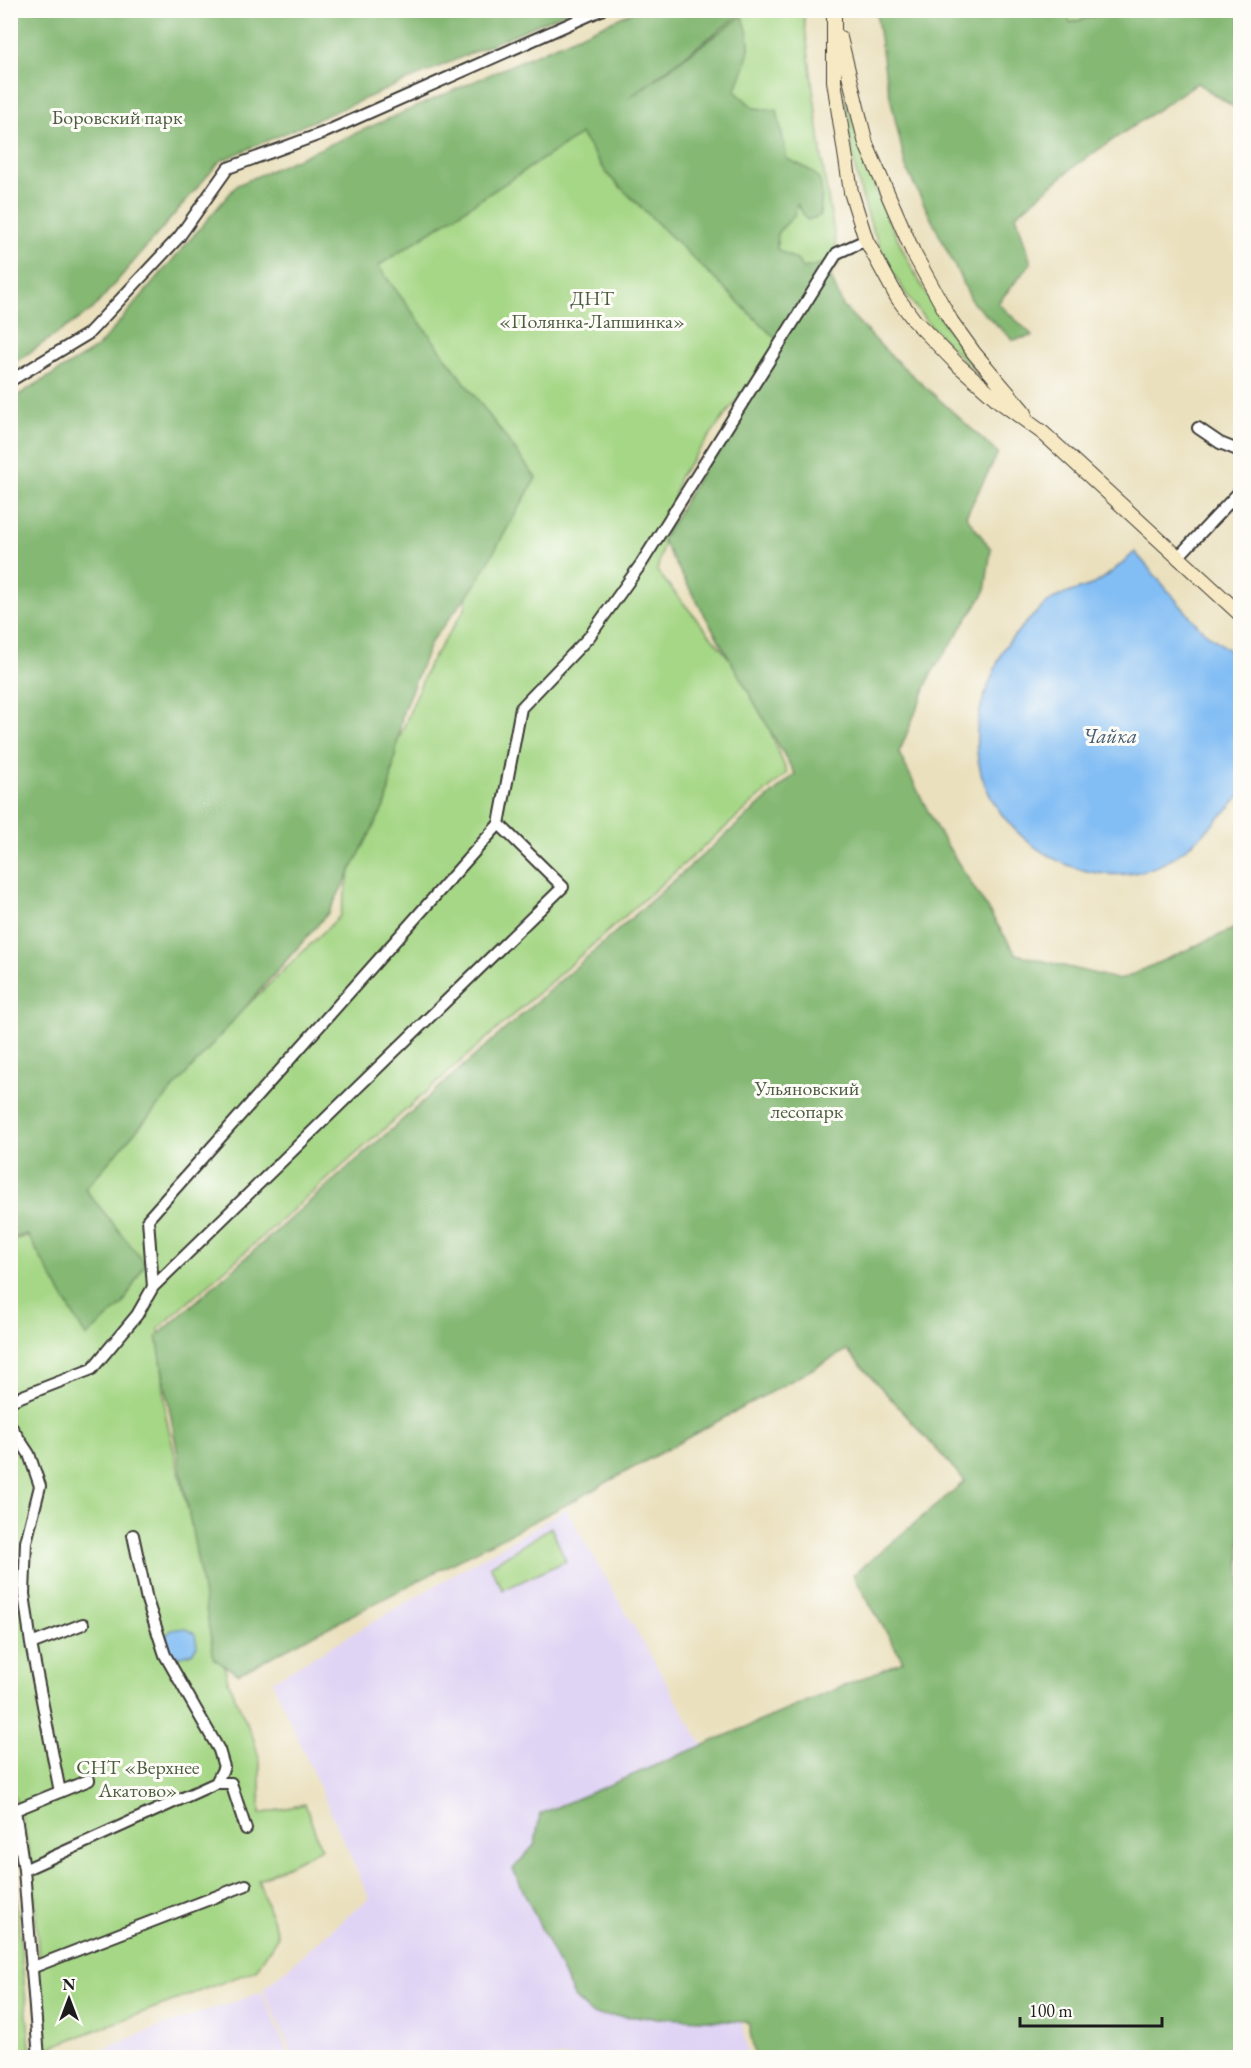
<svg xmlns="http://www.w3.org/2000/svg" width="1251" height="2068" font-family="'EB Garamond',serif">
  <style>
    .built { fill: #e0d4f4 }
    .green { fill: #a6d786; stroke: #617a51; stroke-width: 1.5 }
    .forest { fill: #84b873; stroke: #506a48; stroke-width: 1.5 }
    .water { fill: #82bdf4; stroke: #4f6c88; stroke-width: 1.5 }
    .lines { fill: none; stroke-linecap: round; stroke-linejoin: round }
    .minor-casing { stroke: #3b3934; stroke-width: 14 }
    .secondary-casing { stroke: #3b3934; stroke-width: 16 }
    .minor { stroke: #fff; stroke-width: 10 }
    .secondary { stroke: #f7e9c3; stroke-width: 14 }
    .labels { text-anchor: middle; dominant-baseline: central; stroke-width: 6; stroke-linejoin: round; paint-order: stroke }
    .park-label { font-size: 20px; fill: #4c5d41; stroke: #fdfcf7 }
    .water-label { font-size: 21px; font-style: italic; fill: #455c72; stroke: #fdfcf7 }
  </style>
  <rect width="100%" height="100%" fill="#fdfcf7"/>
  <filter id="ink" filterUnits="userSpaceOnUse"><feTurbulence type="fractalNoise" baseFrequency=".0167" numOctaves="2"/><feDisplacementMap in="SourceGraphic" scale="12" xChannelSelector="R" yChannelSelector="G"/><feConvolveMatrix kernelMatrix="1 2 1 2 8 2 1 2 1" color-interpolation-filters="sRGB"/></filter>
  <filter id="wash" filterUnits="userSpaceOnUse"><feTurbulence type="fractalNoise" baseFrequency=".008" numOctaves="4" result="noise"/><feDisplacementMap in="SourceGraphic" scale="24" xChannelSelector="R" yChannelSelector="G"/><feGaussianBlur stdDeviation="1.35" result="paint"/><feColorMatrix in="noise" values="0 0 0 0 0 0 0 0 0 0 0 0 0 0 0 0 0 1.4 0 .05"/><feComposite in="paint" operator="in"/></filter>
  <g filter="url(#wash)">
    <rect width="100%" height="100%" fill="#eae0bd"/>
    <path class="built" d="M566 1509 744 1817 742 2025 749 2057H294L263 1989 369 1898 272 1681Z
      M262 1992 290 2057H85L140 2034Z"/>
    <path class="green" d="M1067 10 1113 11 1069 23Z
      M725 11H803L824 174 839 263 679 477 657 571 752 686 787 773 159 1328 166 1417 228 1681 254 1740 260 1762V1814L305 1804 321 1849 258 1880 278 1936 256 1970 48 2048 42 2031C39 1979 37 1828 10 1790V1241L30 1235 125 1123 340 916 355 848 429 664 465 609 485 462 361 260Z
      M844 92C872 197 917 293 983 379 962 357 938 337 920 313 868 247 852 173 844 92Z
      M551 1527 566 1561 503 1590 490 1566Z
      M10 1833 31 2057H11Z"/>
    <path class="forest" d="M11 10H569V11L220 161 93 309 11 365Z
      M635 11H744L629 98 742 16C756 47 747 61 735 91L754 108 777 110 787 159C823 175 824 177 820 216L807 220 797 204 794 216 778 232 777 249 797 260 803 268 825 263 843 306 889 354 998 453 966 516 991 549 985 592 931 674 899 753 938 831 1016 954 1120 980 1240 926V2057H755L748 2022 593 2015 575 1999 513 1869 535 1844 540 1814 903 1661 853 1575 965 1481 847 1350 571 1502 238 1674 214 1659C198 1551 174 1444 157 1336L795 774 662 540 778 341 607 174 581 134 378 266 536 478 475 585 431 642 403 711 387 801 329 912 85 1189 145 1263 123 1304 86 1337 27 1234 11 1239 10 400 97 348 237 185Z
      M876 11H1067L1070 23 1113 11H1240V111L1197 83 1076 165 1016 215 1031 263 998 303 1033 336 1013 340 973 303 906 168 886 78Z"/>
    <path class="water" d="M1135 552 1200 628 1240 659V796C1218 819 1194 846 1166 862 1095 900 1002 846 981 773 971 737 979 704 994 672 997 664 1000 654 1005 647 1014 635 1041 606 1053 599 1067 592 1082 589 1096 583 1109 576 1123 562 1135 552Z
      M185 1628 195 1634 197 1646 192 1653 177 1657 165 1647 164 1637 172 1630Z"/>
  </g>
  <g filter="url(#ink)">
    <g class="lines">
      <g class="minor-casing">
        <path id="minor" d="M10 381 88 334 179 237 228 168 323 133 601 10
          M1198 428 1220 443 1240 451
          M1179 556 1240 491
          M153 1287 148 1219 499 824 521 708 589 637 641 564 837 253 866 240
          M10 1401 92 1369 137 1315 153 1287 563 887 499 824
          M10 1425 29 1454 40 1486 26 1542 24 1594 31 1644 60 1792
          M31 1644 83 1624
          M216 1783H231L246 1829
          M10 1803 15 1810 24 1870 39 2058
          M15 1810 89 1780
          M24 1870 216 1783 224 1767 219 1750 165 1655 147 1600 133 1535
          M31 1968 246 1885"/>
      </g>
      <g class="secondary-casing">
        <path id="secondary" d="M834 10V81L851 192 866 240 897 297 914 320 957 364 999 401 1043 433 1240 614
          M840 38 866 144 913 252 951 321 974 353 1025 413"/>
      </g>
      <use href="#minor" class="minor"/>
      <use href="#secondary" class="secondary"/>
    </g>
  </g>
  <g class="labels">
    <g class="park-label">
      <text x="117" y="117">Боровский парк</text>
      <text x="592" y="298">ДНТ<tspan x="592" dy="23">«Полянка-Лапшинка»</tspan></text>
      <text x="807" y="1088">Ульяновский<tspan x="807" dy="23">лесопарк</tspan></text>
      <text x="138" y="1767">СНТ «Верхнее<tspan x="138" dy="23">Акатово»</tspan></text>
    </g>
    <g class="water-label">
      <text x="1110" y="735">Чайка</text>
    </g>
  </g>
  <rect width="1251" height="2068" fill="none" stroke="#fdfcf7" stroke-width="36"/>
  <g transform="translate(69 1999)" stroke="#fdfcf7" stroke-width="4.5" paint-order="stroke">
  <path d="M0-4.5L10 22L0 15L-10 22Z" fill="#1c1c1c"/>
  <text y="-9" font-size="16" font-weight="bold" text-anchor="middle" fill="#1c1c1c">N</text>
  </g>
  <path d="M1020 2017v9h142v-9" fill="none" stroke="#1c1c1c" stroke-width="3"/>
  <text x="1029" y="2017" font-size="18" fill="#1c1c1c" stroke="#fdfcf7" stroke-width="4.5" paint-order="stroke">100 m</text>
</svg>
